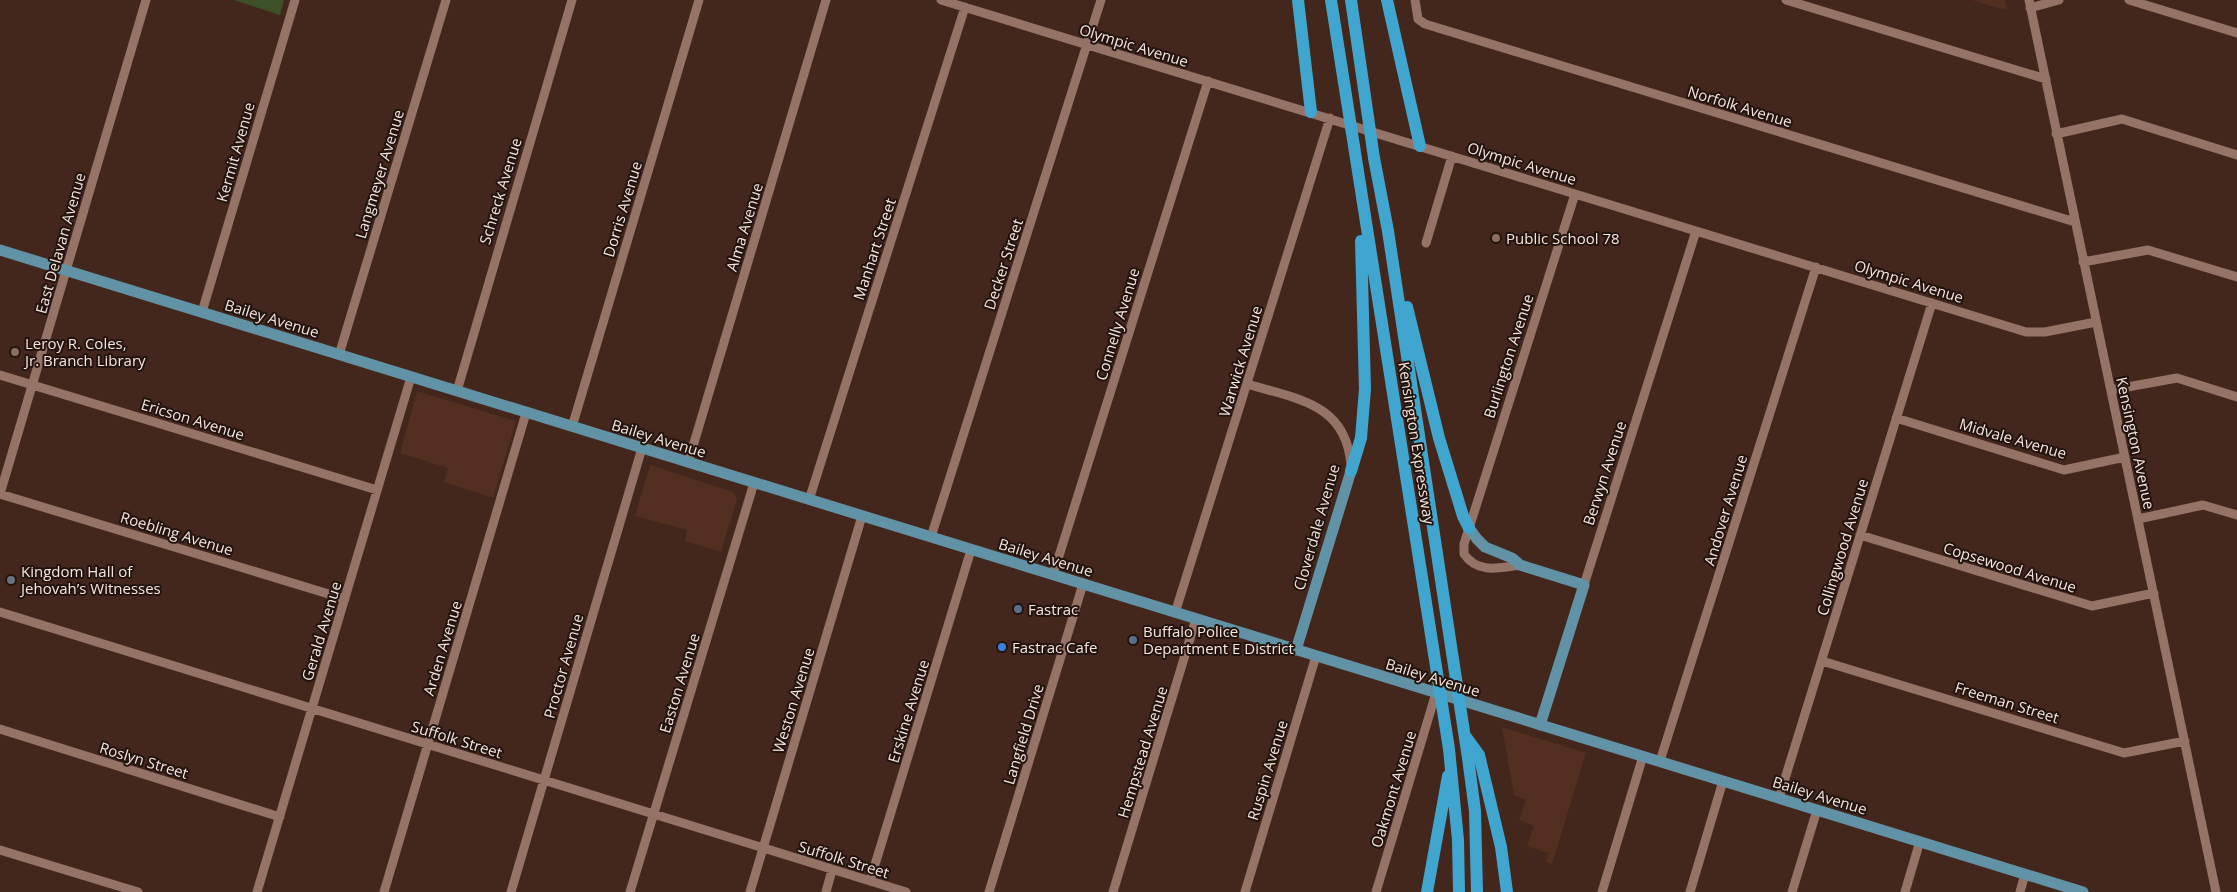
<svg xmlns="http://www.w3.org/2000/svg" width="2237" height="892" font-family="'Open Sans',sans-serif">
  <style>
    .built { fill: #522f21 }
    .green { fill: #3d5128 }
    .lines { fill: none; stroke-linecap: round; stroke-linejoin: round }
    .minor { stroke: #957366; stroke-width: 9 }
    .major { stroke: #6292a5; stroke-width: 11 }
    .highway { stroke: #40a6cf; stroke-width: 12 }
    .education-dot { fill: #8d6e63; stroke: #21140f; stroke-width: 2 }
    .worship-dot { fill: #6b7280; stroke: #21140f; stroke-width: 2 }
    .service-dot { fill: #5c6f8a; stroke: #21140f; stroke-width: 2 }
    .shop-dot { fill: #3f7fe0; stroke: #21140f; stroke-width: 2 }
    .labels { text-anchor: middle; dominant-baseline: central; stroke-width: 4; stroke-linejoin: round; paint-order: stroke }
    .street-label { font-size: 15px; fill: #f8e5dd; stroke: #21140f }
    .poi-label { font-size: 15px; fill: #f8e5dd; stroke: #21140f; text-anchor: start }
  </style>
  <rect width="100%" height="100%" fill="#44271c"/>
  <path class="built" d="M1972 0H2005L2007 9 1998 8Z
    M417 391 516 421 493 498 444 482 448 468 400 453Z
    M650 465 733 492 737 499 721 552 685 541 687 530 635 516Z
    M1502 727 1586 753 1552 864 1546 862 1548 853 1527 846 1534 826 1519 820 1526 800 1514 795Z"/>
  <path class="green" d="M234 0H284L280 15Z"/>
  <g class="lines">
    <path class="minor" d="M146 0 0 494 345 599
      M941 0 2026 332H2045L2096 322
      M1415 0 1418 19 1425 24 2075 222
      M1786 0 2046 79
      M2029 0 2216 892
      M2129 0 2237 33
      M2030 8 2059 0
      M2056 134 2122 119 2237 155
      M1426 243 1452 156
      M2083 262 2148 250 2237 277
      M202 312 295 0
      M339 355 446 0
      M0 375 377 490
      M1247 384C1297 399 1346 403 1351 465
      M2111 390 2177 378 2237 397
      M457 391 572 0
      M1896 418 2064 470 2125 457
      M572 427 699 0
      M688 463 826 0
      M809 500 965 7
      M2138 519 2203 505 2237 515
      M1860 535 2092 606 2154 593
      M931 537 1101 0
      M1520 565C1499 568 1478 574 1464 554V544L1575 194
      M1053 575 1208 81
      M1584 585 1696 231
      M0 612 906 892
      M1175 613 1330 118
      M1822 661 2124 753 2185 741
      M0 729 280 817
      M1660 761 1816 267
      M1779 798 1932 303
      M0 850 138 892
      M870 881 971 550
      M257 892 411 377
      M384 892 526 413
      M511 892 642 448
      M630 892 754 483
      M750 892 862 516
      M826 892 832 870
      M989 892 1083 584
      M1113 892 1196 619
      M1245 892 1316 656
      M1376 892 1436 693
      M1602 892 1643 756
      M1690 892 1723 781
      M1792 892 1817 810
      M1905 892 1920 841
      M2020 892 2025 874"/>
    <path class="major" d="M0 250 2083 892
      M1469 528 1477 539 1485 547 1512 558 1520 565 1584 585 1540 725
      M1296 650 1351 471"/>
    <path class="highway" d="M1298 0 1311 112
      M1331 0 1449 749 1458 840 1459 892
      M1351 0 1374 158 1388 231 1468 758 1475 811 1477 892
      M1387 0 1420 146
      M1407 307 1439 438 1463 516 1469 528
      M1351 471 1361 438 1365 389 1361 241
      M1466 737 1479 755 1501 847 1507 892
      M1427 892 1448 776"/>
  </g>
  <g class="education-dot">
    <circle cx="1496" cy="238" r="5"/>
    <circle cx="15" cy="352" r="5"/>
  </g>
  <circle class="worship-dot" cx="11" cy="580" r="5"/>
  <g class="service-dot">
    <circle cx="1018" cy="609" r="5"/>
    <circle cx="1133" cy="640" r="5"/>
  </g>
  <circle class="shop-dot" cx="1002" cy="647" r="5"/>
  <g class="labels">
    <g class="street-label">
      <text transform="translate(1134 45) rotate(17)">Olympic Avenue</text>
      <text transform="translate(1740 106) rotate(17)">Norfolk Avenue</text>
      <text transform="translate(235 152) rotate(-74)">Kermit Avenue</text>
      <text transform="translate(1522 163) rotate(17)">Olympic Avenue</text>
      <text transform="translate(379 174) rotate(-73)">Langmeyer Avenue</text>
      <text transform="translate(500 191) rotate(-73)">Schreck Avenue</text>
      <text transform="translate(622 209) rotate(-73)">Dorris Avenue</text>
      <text transform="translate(744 227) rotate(-73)">Alma Avenue</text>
      <text transform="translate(60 243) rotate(-74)">East Delavan Avenue</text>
      <text transform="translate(874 249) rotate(-72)">Manhart Street</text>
      <text transform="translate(1003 264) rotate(-72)">Decker Street</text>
      <text transform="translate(1909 281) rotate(17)">Olympic Avenue</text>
      <text transform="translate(272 318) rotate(17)">Bailey Avenue</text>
      <text transform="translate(1117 324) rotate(-73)">Connelly Avenue</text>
      <text transform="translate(1508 356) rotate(-72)">Burlington Avenue</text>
      <text transform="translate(1240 361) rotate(-73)">Warwick Avenue</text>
      <text transform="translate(193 419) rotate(17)">Ericson Avenue</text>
      <text transform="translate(659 438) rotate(17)">Bailey Avenue</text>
      <text transform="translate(2013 438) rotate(16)">Midvale Avenue</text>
      <text transform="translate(1417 443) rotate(81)">Kensington Expressway</text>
      <text transform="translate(2136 443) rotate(78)">Kensington Avenue</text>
      <text transform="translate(1604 473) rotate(-72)">Berwyn Avenue</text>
      <text transform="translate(1725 510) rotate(-73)">Andover Avenue</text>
      <text transform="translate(1316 527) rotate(-74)">Cloverdale Avenue</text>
      <text transform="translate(177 533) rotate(17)">Roebling Avenue</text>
      <text transform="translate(1842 547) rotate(-73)">Collingwood Avenue</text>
      <text transform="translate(1046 557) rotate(17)">Bailey Avenue</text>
      <text transform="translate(2010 567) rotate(17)">Copsewood Avenue</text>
      <text transform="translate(321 631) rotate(-73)">Gerald Avenue</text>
      <text transform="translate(442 648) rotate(-73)">Arden Avenue</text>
      <text transform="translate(563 666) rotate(-74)">Proctor Avenue</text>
      <text transform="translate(1433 677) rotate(17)">Bailey Avenue</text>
      <text transform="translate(679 683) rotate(-73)">Easton Avenue</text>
      <text transform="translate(793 700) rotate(-73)">Weston Avenue</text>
      <text transform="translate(2007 702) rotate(17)">Freeman Street</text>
      <text transform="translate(908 711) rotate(-73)">Erskine Avenue</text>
      <text transform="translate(1023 734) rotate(-73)">Langfield Drive</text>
      <text transform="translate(457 739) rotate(17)">Suffolk Street</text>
      <text transform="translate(1142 752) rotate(-73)">Hempstead Avenue</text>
      <text transform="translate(144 760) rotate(17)">Roslyn Street</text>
      <text transform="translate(1267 770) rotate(-73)">Ruspin Avenue</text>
      <text transform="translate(1393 789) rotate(-73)">Oakmont Avenue</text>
      <text transform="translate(1820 795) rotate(17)">Bailey Avenue</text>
      <text transform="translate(844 859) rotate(17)">Suffolk Street</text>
    </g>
    <g class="poi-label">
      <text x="1506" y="238">Public School 78</text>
      <text x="25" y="343">Leroy R. Coles,<tspan x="25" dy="17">Jr. Branch Library</tspan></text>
      <text x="21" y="571">Kingdom Hall of<tspan x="21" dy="17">Jehovah’s Witnesses</tspan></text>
      <text x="1028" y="609">Fastrac</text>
      <text x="1143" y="631">Buffalo Police<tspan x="1143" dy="17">Department E District</tspan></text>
      <text x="1012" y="647">Fastrac Cafe</text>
    </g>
  </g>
</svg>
